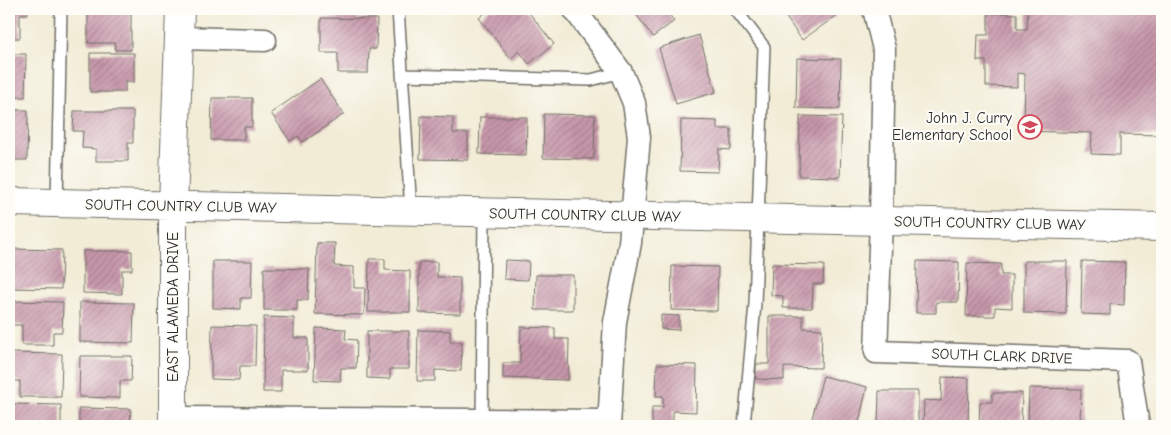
<svg xmlns="http://www.w3.org/2000/svg" width="1171" height="435" font-family="'Comic Neue',sans-serif">
  <style>
    .building { fill: url(#building-hatch) }
    .lines { fill: none; stroke-linecap: round; stroke-linejoin: round }
    .lane-casing { stroke: #716f67; stroke-width: 14 }
    .street-casing { stroke: #716f67; stroke-width: 25 }
    .secondary-casing { stroke: #716f67; stroke-width: 30 }
    .lane { stroke: #fff; stroke-width: 11 }
    .street { stroke: #fff; stroke-width: 22 }
    .secondary { stroke: #fff; stroke-width: 28 }
    .labels { text-anchor: middle; dominant-baseline: central; stroke-width: 4; stroke-linejoin: round; paint-order: stroke }
    .poi-label { font-size: 15px; fill: #2b2b2b; stroke: #fdfcf7; text-anchor: end }
    .street-label { font-size: 15px; fill: #2b2b2b; stroke: #fdfcf7 }
  </style>
  <defs>
    <pattern id="building-hatch" width="6" height="6" patternUnits="userSpaceOnUse" patternTransform="scale(1.25)"><rect width="6" height="6" fill="#c797aa"/><path d="M-1 1l2-2M0 6l6-6M5 7l2-2" fill="none" stroke="#a27b8b"/></pattern>
  </defs>
  <rect width="100%" height="100%" fill="#fdfcf7"/>
  <filter id="ink" filterUnits="userSpaceOnUse"><feTurbulence type="fractalNoise" baseFrequency=".02" numOctaves="2"/><feDisplacementMap in="SourceGraphic" scale="10" xChannelSelector="R" yChannelSelector="G"/><feConvolveMatrix kernelMatrix="1 2 1 2 8 2 1 2 1" color-interpolation-filters="sRGB"/></filter>
  <filter id="wash" filterUnits="userSpaceOnUse"><feTurbulence type="fractalNoise" baseFrequency=".0096" numOctaves="4" result="noise"/><feDisplacementMap in="SourceGraphic" scale="20" xChannelSelector="R" yChannelSelector="G"/><feGaussianBlur stdDeviation="1.12" result="paint"/><feColorMatrix in="noise" values="0 0 0 0 0 0 0 0 0 0 0 0 0 0 0 0 0 1.4 0 .05"/><feComposite in="paint" operator="in"/></filter>
  <g filter="url(#wash)">
    <rect width="100%" height="100%" fill="#f2ecd6"/>
    <g id="blocks">
      <path class="building" d="M9 9H28V14H20V38H9Z
        M88 9H131V50H115V43H88Z
        M490 9H526L554 44 529 64 519 51 511 59 479 18Z
        M632 9H665L674 21 653 37Z
        M780 9H831L836 16 802 40Z
        M1028 9H1162V135L1120 134V155L1091 154 1092 133 1024 131 1025 74 1017 73V87L986 86V61H977L978 35H988V13L1017 14V29H1027Z
        M321 18 377 19 376 49H369L368 73H338V53H321Z
        M699 35 716 92 676 104 659 48Z
        M90 53H134V82H125V92H90Z
        M9 54H26L25 97H9Z
        M797 58 841 59 840 109 796 108Z
        M320 79 344 114 303 142 298 136 290 141 271 113Z
        M212 98H252V127H244V140H211Z
        M9 110H28L27 160H9Z
        M74 111H133V143H128V161H96V149L82 148 83 131H73Z
        M544 114 595 115 594 159 543 158Z
        M421 116 453 117V133H468V160L420 159Z
        M800 116 842 117 840 177 799 176Z
        M480 117H527L526 155 479 154Z
        M681 120 717 121V129H731V150L719 149 718 172 680 171Z
        M317 243H335L334 266 354 267V288H365L364 315 315 314Z
        M9 249 62 250 61 289 9 288Z
        M83 251H132V270H122V294L83 293Z
        M369 259H385V270L410 271V312H368Z
        M505 260 529 261 528 280 504 279Z
        M213 261H252L251 298H241V309L213 308Z
        M917 261 959 262 958 302H936V313H916Z
        M1024 261H1067L1066 314 1024 313Z
        M1082 261 1125 262 1124 305 1110 304V315L1081 314Z
        M419 262H437V277L460 278V314L419 313Z
        M967 263 1001 264V275H1012V308L995 307V316H966Z
        M772 264 824 265 823 284H813L812 308H783V296L771 295Z
        M672 266 718 267 717 311 671 310Z
        M264 268 309 269 308 300H297V310H264Z
        M536 275H573V310H535Z
        M9 301 63 302 62 332H53V345H22V325H9Z
        M80 302 134 303 133 343 80 342Z
        M661 315 679 316V330L661 329Z
        M769 316H803V328L822 329 821 368 784 367V380L756 379V364H769Z
        M264 317 294 318V338H308V370H281V392H263Z
        M212 325 256 326 255 366H240L239 380 211 379Z
        M521 327 555 328V339H569L568 380 503 378V363H520Z
        M316 328 346 329 345 339 357 340 356 368H341L340 381 314 380Z
        M418 330 450 331V342H462L461 371 435 370V381H417Z
        M367 331H409V369H390V379L367 378Z
        M9 353 62 354 61 397H20V381H11Z
        M80 356H132L131 381H120V398L79 397Z
        M657 364 697 365 696 412 673 411V426H652V407H663V396H656Z
        M823 376 867 387 858 426H810Z
        M942 377 969 378 968 426H923L924 400 941 401Z
        M1029 388 1081 389 1080 426H1028Z
        M879 391H918V426H878Z
        M992 393H1022L1021 426H979L980 402H992Z
        M11 404 61 405V426H10Z
        M79 408 131 409 130 426H79Z"/>
    </g>
  </g>
  <g filter="url(#ink)">
    <use href="#blocks" fill-opacity="0" stroke="#716f67" stroke-width="1"/>
    <g class="lines">
      <g class="lane-casing">
        <path id="lane" d="M398 9 411 211
          M735 9 764 47 755 304 744 426
          M402 75 591 80 621 72
          M57 203 61 9
          M482 424 484 213"/>
      </g>
      <g class="street-casing">
        <path id="street" d="M574 9 621 72 634 103 639 137 630 243 615 322 609 426
          M874 9 884 49 881 221 876 352 1128 361 1138 426
          M179 38 265 40
          M174 418 609 421"/>
      </g>
      <g class="secondary-casing">
        <path id="secondary" d="M9 202 1162 227
          M173 426V206L180 9"/>
      </g>
      <use href="#lane" class="lane"/>
      <use href="#street" class="street"/>
      <use href="#secondary" class="secondary"/>
    </g>
  </g>
  <defs>
    <g id="school-ring" transform="scale(1.25)"><circle r="9.5" fill="#fdfcf7" stroke="#d1495b" stroke-width="1.5"/><path d="M0-5L7-2L0 1L-7-2ZM-4 1L0 2.5L4 1V4Q0 6-4 4Z" fill="#d1495b"/></g>
  </defs>
  <g fill-rule="evenodd">
    <use href="#school-ring" x="1030" y="127"/>
  </g>
  <g class="labels">
    <g class="poi-label">
      <text x="1012" y="118">John J. Curry<tspan x="1012" dy="17">Elementary School</tspan></text>
    </g>
    <g class="street-label">
      <text transform="translate(181 206) rotate(1)">SOUTH COUNTRY CLUB WAY</text>
      <text transform="translate(585 215) rotate(1)">SOUTH COUNTRY CLUB WAY</text>
      <text transform="translate(990 223) rotate(1)">SOUTH COUNTRY CLUB WAY</text>
      <text transform="translate(173 307) rotate(-90)">EAST ALAMEDA DRIVE</text>
      <text transform="translate(1002 356) rotate(2)">SOUTH CLARK DRIVE</text>
    </g>
  </g>
  <rect width="1171" height="435" fill="none" stroke="#fdfcf7" stroke-width="30"/>
</svg>
